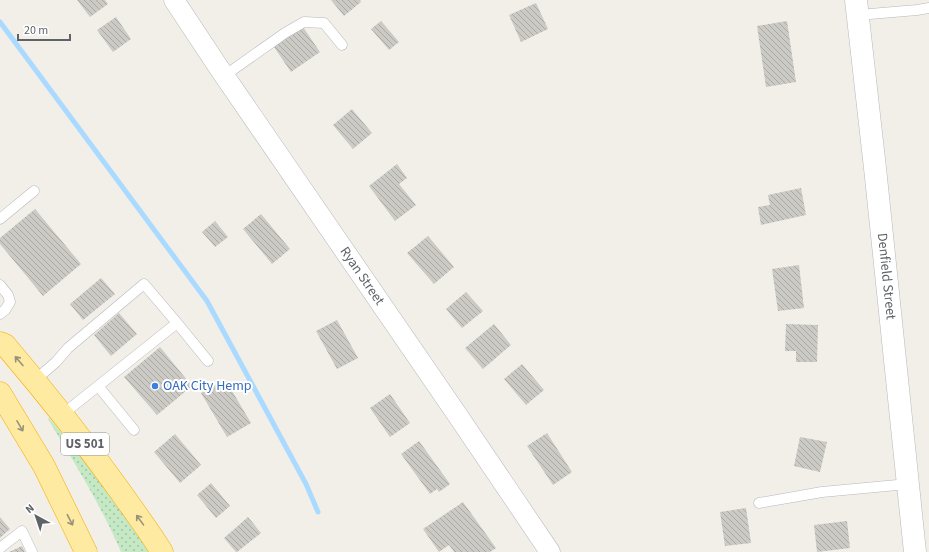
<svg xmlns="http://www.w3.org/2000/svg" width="929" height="552" font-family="'Source Sans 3',sans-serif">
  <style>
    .grass { fill: url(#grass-dots) }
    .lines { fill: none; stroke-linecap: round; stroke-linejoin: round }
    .stream { stroke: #aadaff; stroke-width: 5 }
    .building { fill: url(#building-back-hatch) }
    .service-casing { stroke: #b5b8bc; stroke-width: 11 }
    .minor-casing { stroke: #b5b8bc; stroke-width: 21 }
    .tertiary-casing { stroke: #b5b8bc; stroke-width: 23 }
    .trunk-casing { stroke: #f9ab00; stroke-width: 23 }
    .service { stroke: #fff; stroke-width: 10 }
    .minor { stroke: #fff; stroke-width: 20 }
    .tertiary { stroke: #fff; stroke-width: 22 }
    .trunk { stroke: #feeaa1; stroke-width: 22 }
    .oneway { stroke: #97927c }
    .shop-dot { fill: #3f7fe0; stroke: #fff; stroke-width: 1.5 }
    .labels { text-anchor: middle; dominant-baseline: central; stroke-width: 4; stroke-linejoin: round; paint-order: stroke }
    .shield { fill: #fff; stroke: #8f9295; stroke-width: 1 }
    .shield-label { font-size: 13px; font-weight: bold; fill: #5f6368 }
    .street-label { font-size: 14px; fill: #5f6368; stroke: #fff }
    .shop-label { font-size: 14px; fill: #366cbe; stroke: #fff; text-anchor: start }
  </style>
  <defs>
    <pattern id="grass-dots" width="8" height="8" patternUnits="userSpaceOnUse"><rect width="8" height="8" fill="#c5e8c5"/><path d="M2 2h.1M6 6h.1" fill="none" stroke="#a3c0a4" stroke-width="1.8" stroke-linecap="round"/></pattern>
    <pattern id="building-back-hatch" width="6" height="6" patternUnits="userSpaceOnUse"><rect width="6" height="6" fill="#cccac5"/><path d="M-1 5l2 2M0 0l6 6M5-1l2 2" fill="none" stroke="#a9a8a4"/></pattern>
  </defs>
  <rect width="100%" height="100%" fill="#f1efe8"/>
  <path class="grass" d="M49 418 82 457 89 468 98 478 150 552H121C101 505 74 462 48 419Z"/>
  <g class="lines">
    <path class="stream" d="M0 22 207 301 306 484 318 512"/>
  </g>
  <path class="building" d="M77 0H105L108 4 90 17Z
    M331 0H360L361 2 344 16Z
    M536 3 548 29 521 42 509 15Z
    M116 17 131 39 113 52 97 30Z
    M381 21 399 42 389 50 371 29Z
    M787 21 796 82 766 87 757 26Z
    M303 27 320 52 291 72 274 47Z
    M352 109 372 133 353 149 333 125Z
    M397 164 407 178 399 184 416 205 395 221 369 186Z
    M801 188 806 215 761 225 758 207 770 205 768 195Z
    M35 209 81 264 43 296 0 244V238Z
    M261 214 290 249 272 264 243 229Z
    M215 221 228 237 215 247 202 232Z
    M428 236 454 267 434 284 407 253Z
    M799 265 804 308 778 311 772 269Z
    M101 278 115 294 83 320 70 304Z
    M466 292 483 311 462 328 446 309Z
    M119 313 137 334 111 356 94 335Z
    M337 320 358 358 337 369 316 331Z
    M494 324 511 345 483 369 465 348Z
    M786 324 818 325 817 362H796V351H785Z
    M160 347 192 386 157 415 124 377Z
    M522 364 544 390 526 405 504 379Z
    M225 379 251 423 227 437 201 393Z
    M390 394 410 423 390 437 370 408Z
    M547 433 572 472 553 485 527 446Z
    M175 434 201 465 180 483 154 452Z
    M800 437 827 442 820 472 794 466Z
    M419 441 450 484 439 492 437 489 430 494 401 454Z
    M211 483 230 506 216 518 197 495Z
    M463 502 496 548 490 552H454L449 545 439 552 423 529Z
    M746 508 751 543 725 546 720 512Z
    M0 517 10 529 0 538Z
    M248 517 261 533 237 552H236L224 538Z
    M847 521 850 548 817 552 814 525Z
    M22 546 25 552H9Z"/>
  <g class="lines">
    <g class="service-casing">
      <path id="service" d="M858 15 917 10 929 8
        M224 76 285 33 304 22 324 23 342 45
        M0 219 34 191
        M0 285 8 295 10 302 5 310 0 314
        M35 380 56 362 68 348 144 284 177 323
        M98 386 134 430
        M63 414 177 323 208 361
        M759 503 822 492 908 484
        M0 548 22 531 32 552"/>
    </g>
    <g class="minor-casing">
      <g id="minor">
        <path id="s1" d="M174 0 219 68 456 413 550 552"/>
      </g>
    </g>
    <g class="tertiary-casing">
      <g id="tertiary">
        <path id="s2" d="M856 0 875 168 915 552"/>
      </g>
    </g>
    <g class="trunk-casing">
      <path id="trunk" d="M0 343 5 345C45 392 84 441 120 491 134 511 149 531 162 552
        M0 393 44 466 86 552"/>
    </g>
    <use href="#service" class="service"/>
    <use href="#minor" class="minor"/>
    <use href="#tertiary" class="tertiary"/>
    <use href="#trunk" class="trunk"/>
  </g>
  <defs><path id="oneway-shaft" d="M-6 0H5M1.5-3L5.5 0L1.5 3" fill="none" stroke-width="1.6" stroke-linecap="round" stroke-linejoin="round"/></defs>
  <g class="oneway">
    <use href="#oneway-shaft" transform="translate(19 361) rotate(-131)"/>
    <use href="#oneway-shaft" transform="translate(20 426) rotate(60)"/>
    <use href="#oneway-shaft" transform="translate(70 520) rotate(63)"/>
    <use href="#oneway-shaft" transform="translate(140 520) rotate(-126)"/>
  </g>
  <circle class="shop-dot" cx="155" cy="386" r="4"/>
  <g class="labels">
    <rect class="shield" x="61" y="433" width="48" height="22" rx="3"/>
    <g class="shield-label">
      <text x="85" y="444">US 501</text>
    </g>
    <g class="street-label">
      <text stroke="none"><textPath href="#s1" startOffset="334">Ryan Street</textPath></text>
      <text stroke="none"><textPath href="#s2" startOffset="278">Denfield Street</textPath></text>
    </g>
    <g class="shop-label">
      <text x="163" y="386">OAK City Hemp</text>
    </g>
  </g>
  <g transform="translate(36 516) rotate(320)" stroke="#ffffff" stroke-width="3" paint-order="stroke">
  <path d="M0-3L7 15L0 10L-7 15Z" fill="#5f6368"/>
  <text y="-6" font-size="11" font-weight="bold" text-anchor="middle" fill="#5f6368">N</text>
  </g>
  <path d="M18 34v6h52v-6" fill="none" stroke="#5f6368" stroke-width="2"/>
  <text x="24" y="34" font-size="12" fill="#5f6368" stroke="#ffffff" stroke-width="3" paint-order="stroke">20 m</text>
</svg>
